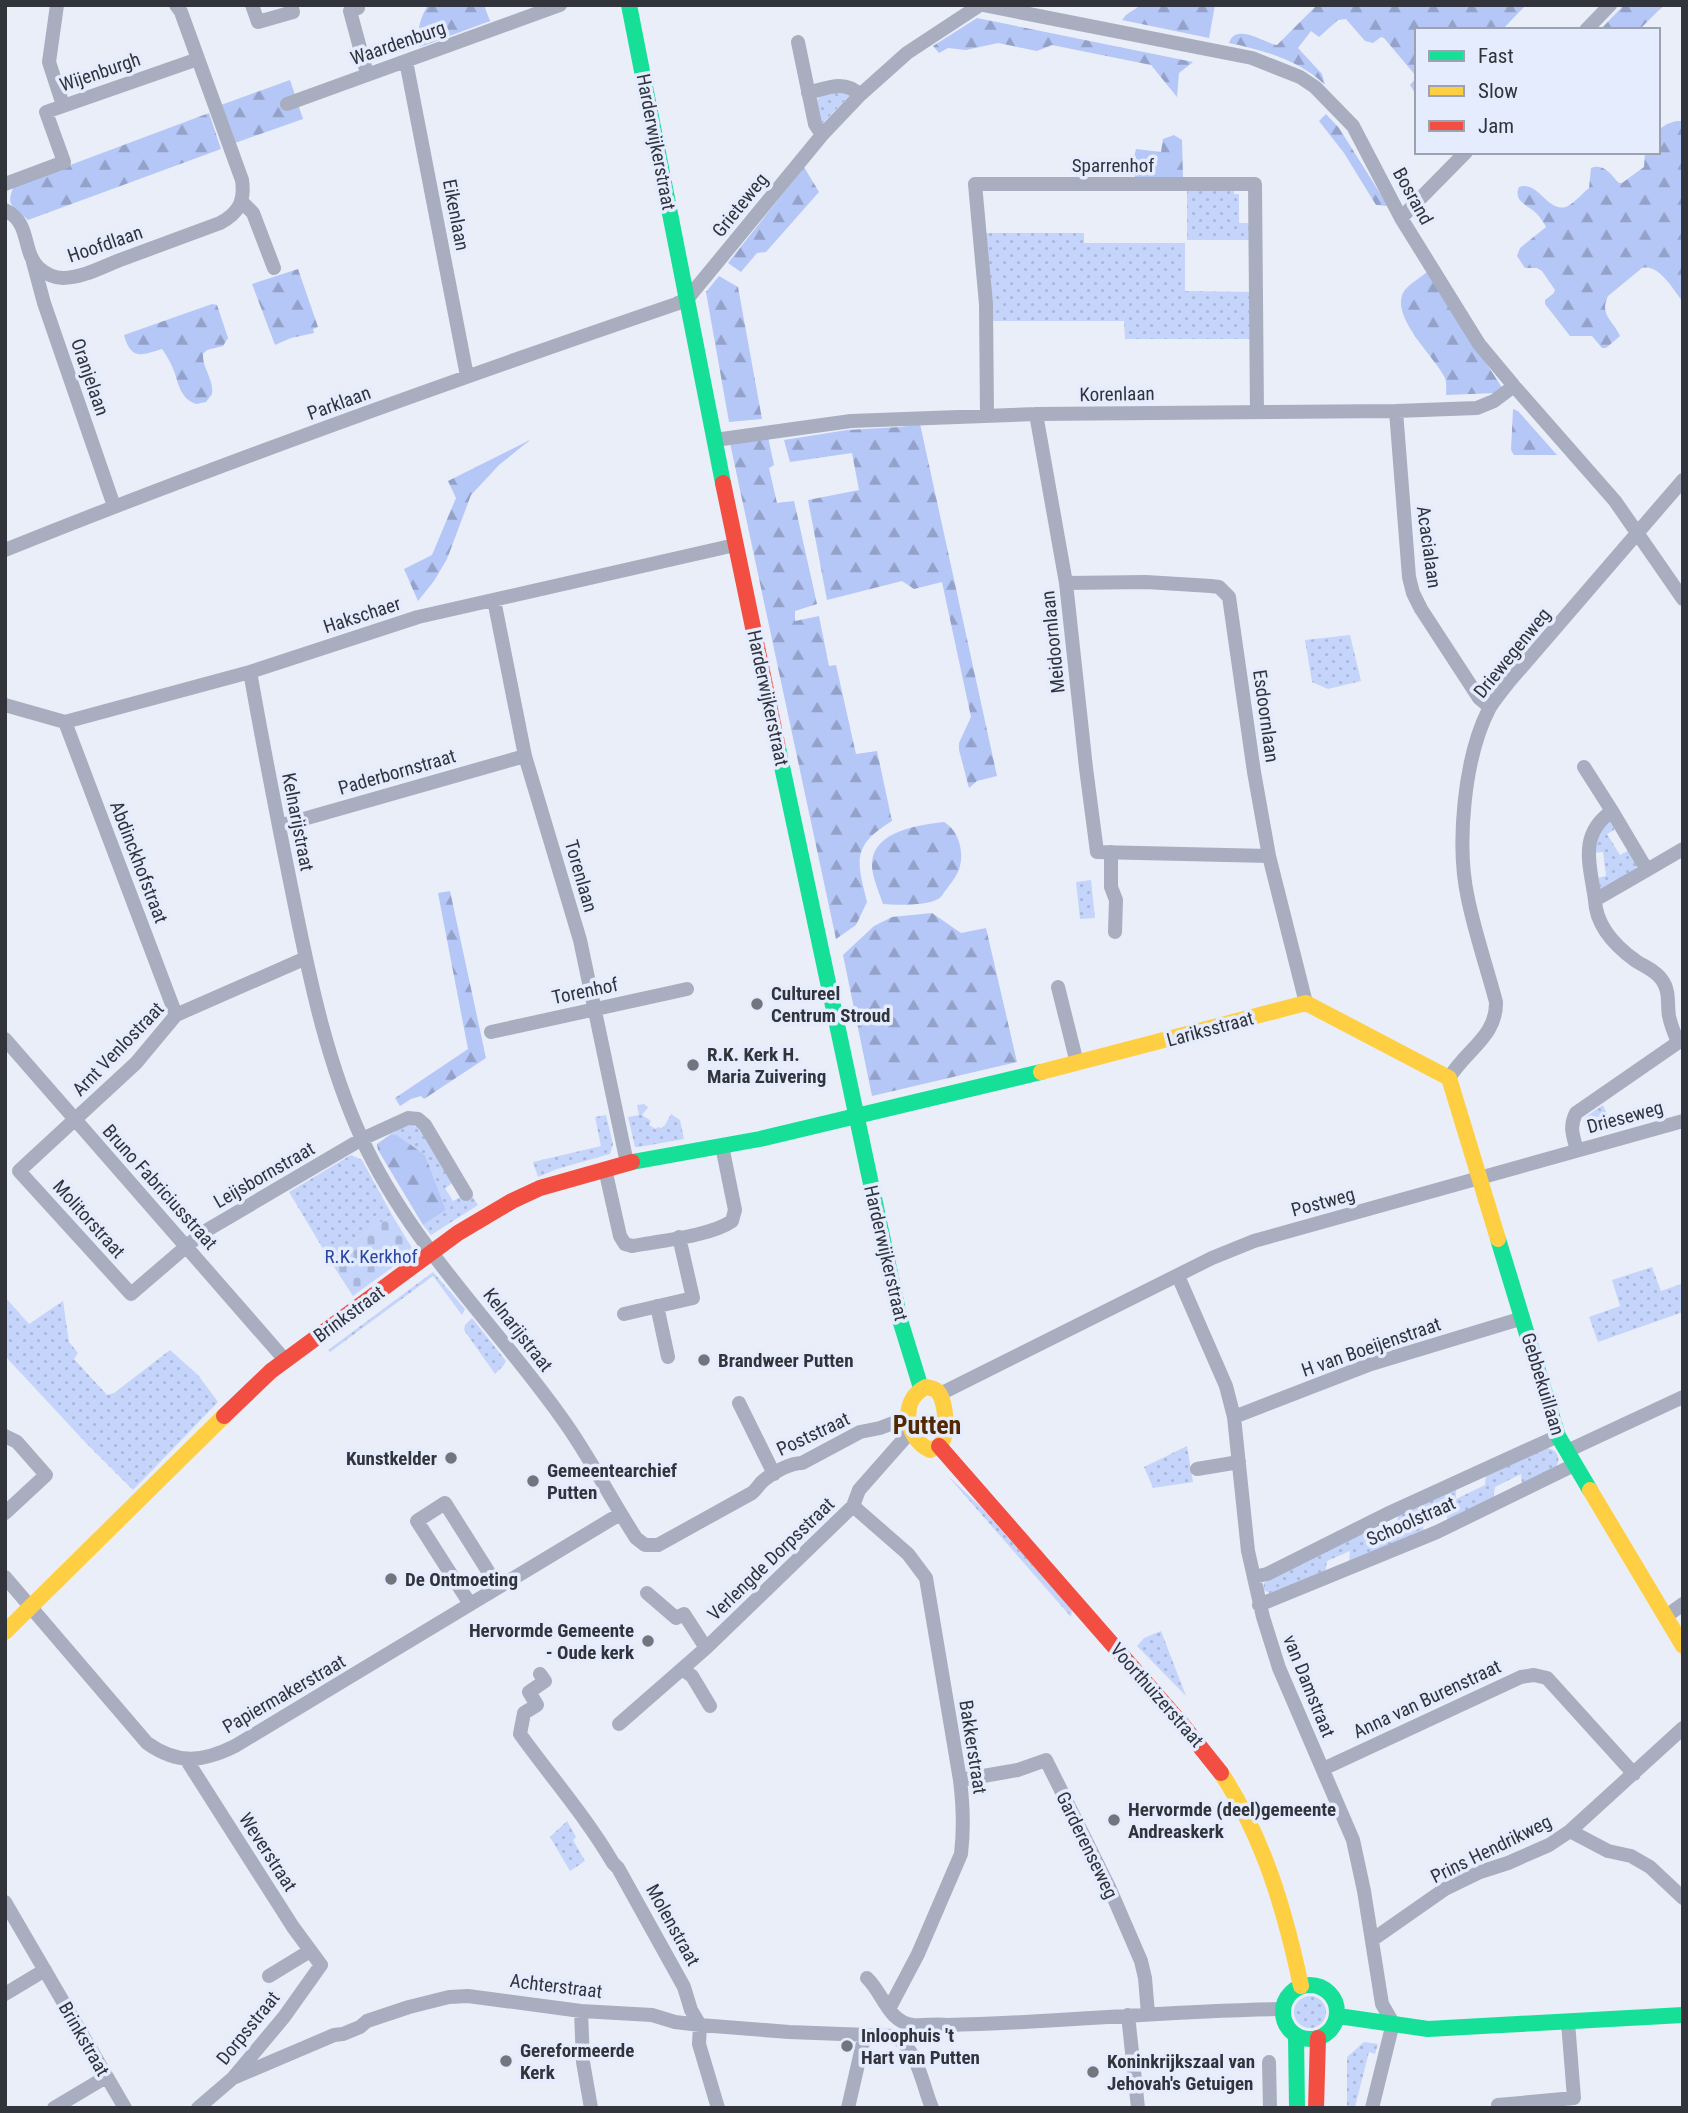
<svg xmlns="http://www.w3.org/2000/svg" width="1688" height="2113" font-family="'Roboto Condensed',sans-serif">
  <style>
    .grass { fill: url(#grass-dots) }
    .forest { fill: url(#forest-firs) }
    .cemetery { fill: url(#cemetery-stones) }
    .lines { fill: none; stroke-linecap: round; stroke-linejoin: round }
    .street { stroke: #a8aebf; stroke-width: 14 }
    .fast { stroke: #16e098; stroke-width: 16 }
    .slow { stroke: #ffcf43; stroke-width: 16 }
    .jam { stroke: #f24e42; stroke-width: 16 }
    .poi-dot { fill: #72757d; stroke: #e4ecfe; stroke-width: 2.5 }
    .labels { text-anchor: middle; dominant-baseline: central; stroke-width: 7; stroke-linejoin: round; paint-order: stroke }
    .street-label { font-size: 19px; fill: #31343b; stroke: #e4ecfe }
    .poi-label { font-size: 19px; font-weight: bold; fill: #31343b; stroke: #e4ecfe; text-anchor: start }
    .park-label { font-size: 19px; fill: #2d47a1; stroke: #e4ecfe }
    .district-label { font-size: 26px; font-weight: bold; fill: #522800; stroke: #e4ecfe }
  </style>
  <defs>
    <pattern id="grass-dots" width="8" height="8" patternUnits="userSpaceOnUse" patternTransform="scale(1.75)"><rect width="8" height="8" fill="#c4d4fb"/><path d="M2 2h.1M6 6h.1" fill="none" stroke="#a9b7d8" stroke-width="1.8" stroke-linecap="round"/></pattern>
    <pattern id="forest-firs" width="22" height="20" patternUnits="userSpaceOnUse" patternTransform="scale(1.75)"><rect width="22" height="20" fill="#b5c7f7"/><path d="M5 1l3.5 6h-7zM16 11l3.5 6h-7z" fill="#94a2c9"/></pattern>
    <pattern id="cemetery-stones" width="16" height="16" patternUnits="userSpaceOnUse" patternTransform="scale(1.75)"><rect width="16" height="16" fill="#c4d4fb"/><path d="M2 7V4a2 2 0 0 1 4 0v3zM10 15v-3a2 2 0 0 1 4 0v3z" fill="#a9b7d8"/></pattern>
  </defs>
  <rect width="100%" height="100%" fill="#eaeef8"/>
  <path class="grass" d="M833 91 851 94 821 125 817 100 821 95Z
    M1187 188H1234V194H1239V223H1250L1251 240H1187Z
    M984 233H1084V243H1185V291L1251 292V339H1125L1124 321H991Z
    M1350 635 1361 681 1328 689 1312 682 1305 640Z
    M1611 821 1615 826 1614 830 1607 834 1620 855 1629 850 1637 866 1636 870 1600 890 1597 878 1606 876 1603 852 1594 853V846L1605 823Z
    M1091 880 1095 918 1080 919 1076 882Z
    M644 1104 648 1107 642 1115 651 1121 649 1125 656 1129 658 1127 661 1128 665 1125 671 1114 680 1120 684 1139 639 1147H635L628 1117 639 1115 637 1105Z
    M1603 1105 1612 1125 1621 1121 1624 1127 1594 1135 1584 1118Z
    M606 1115 613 1144 610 1154 557 1169 538 1177 533 1162 601 1146 595 1117Z
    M410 1125 422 1129 454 1182 445 1188 453 1201 462 1196 471 1194 478 1205 431 1235 423 1225 446 1210 425 1155 397 1135 391 1134 402 1127Z
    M351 1155 362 1160 392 1215 341 1250 342 1261 331 1262 289 1192Z
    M1652 1267 1661 1291 1681 1284 1683 1291V1312L1598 1342 1589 1317 1620 1306 1612 1280Z
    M433 1272 465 1309 462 1315 433 1276 330 1352 328 1350Z
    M5 1297 29 1324 63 1301 69 1342 78 1353 74 1359 107 1395 114 1393 170 1350 198 1375 218 1402 133 1490 86 1443 5 1356Z
    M472 1318 506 1361 503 1366 495 1374 464 1330 465 1325Z
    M1187 1446 1193 1482 1153 1488 1144 1467Z
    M1547 1448C1558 1450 1561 1458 1556 1467L1522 1485 1521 1474 1495 1487 1493 1499 1447 1521V1510L1424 1520 1423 1532 1349 1563 1350 1551 1327 1561 1325 1573 1270 1593 1263 1590 1264 1583 1268 1580 1369 1528 1368 1540 1397 1525 1398 1514 1456 1486V1499L1485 1485 1486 1473Z
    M947 1475 982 1508 1072 1610 1071 1617Z
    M1161 1631 1186 1696 1137 1646 1144 1638Z
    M567 1821 576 1837 573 1840 585 1861 570 1871 550 1837Z
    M1294 2012a16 16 0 1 1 32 0a16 16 0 1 1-32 0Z
    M1364 2042 1378 2044 1375 2054 1369 2052 1355 2107 1358 2108H1347V2057Z"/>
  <path class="forest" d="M428 5H484L490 21 420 47C417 31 419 20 428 5Z
    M1141 5H1215L1209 38 1122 20 1126 15Z
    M1317 5H1526L1502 30H1417V96L1410 85 1416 78V76L1384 38 1381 37 1373 43 1365 41 1346 19 1338 20 1319 37 1311 31 1298 48 1322 74 1325 85C1299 60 1263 50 1229 43 1236 22 1264 43 1277 45Z
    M1624 5H1664L1639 30H1600Z
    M977 18 1193 62 1179 73 1177 97 1151 65 1052 45 1037 51 998 43 966 50 948 48 939 53 933 46Z
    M290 80 303 119 235 143 221 105Z
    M209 113 221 149 28 220C15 206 4 208 14 186Z
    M1326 114 1339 128 1388 206 1376 205 1344 153 1319 121Z
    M1676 121H1683V302C1673 290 1660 264 1642 268L1608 296C1599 315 1613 320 1620 336L1606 348H1602L1592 336H1570L1545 304V300L1554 293 1555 290 1542 271 1537 268H1525L1517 256 1520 248 1546 227C1544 223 1540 217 1536 213 1527 205 1513 201 1519 187 1539 180 1548 215 1568 206 1575 202 1583 193 1589 188L1591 168C1604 163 1610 174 1619 183H1622L1644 167 1645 152H1658V130L1667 124Z
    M1174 135 1182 140 1183 177H1135L1133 162 1136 149 1161 152 1163 139Z
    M804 167 819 192 766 252 757 253 741 272 728 263Z
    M298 269 318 327 313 329 314 333 291 338 275 345 252 284Z
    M1427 272 1503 389 1496 393 1446 395C1446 389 1447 383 1445 378 1435 357 1391 318 1403 293 1407 285 1420 278 1427 272Z
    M719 276 738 287 762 419 729 422 706 292Z
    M212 304 217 305 228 338 223 346 207 350 203 354C202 368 214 379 212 394L206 402 196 404C180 398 179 385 174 371 171 363 167 356 162 349 142 355 131 361 124 335Z
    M1513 409 1518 411 1557 455H1514L1511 450Z
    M920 424 997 776 977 781 969 788 959 750V743L971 717 942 582 914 589 902 581 827 600 808 500 859 490 852 453 790 462 784 440 847 430 900 427Z
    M768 437 774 465 769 468 777 503 794 501 817 604 795 611V621L819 616 829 666 836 665 856 754 877 751 892 821C851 846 857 861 867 902L856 925 836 939 730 443Z
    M530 440 499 465 471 495 447 559 434 581 418 601 404 569 432 555 456 498 448 481Z
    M944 822C958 830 964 850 960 866 958 875 951 883 946 890 943 893 942 897 938 899 927 906 896 905 883 904 879 892 871 875 872 862 875 830 920 825 944 822Z
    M450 891 486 1058 424 1099 421 1096 411 1099 400 1106 395 1098 468 1049 438 893Z
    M932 913 961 933 986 928 1017 1062 872 1096 843 955 874 926 892 917Z
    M391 1134 397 1135 425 1155 446 1210 423 1225 378 1150 377 1144Z"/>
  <path class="cemetery" d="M392 1215 412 1248V1253L353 1296 331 1262 342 1261 341 1250Z"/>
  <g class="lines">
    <path class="street" d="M57 5 49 62 63 105
      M252 5 258 22 293 12 291 5
      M357 5 358 8 350 11 367 74
      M983 5 1252 58 1300 77 1315 87 1353 126 1401 218 1479 344 1514 386 1615 501 1683 599
      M1586 30 1610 5
      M798 42 815 124 822 135
      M406 61 467 376
      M808 93C827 88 845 79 860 95
      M287 104 560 5
      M5 184 64 162 46 112 198 59
      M242 202 253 213 274 268
      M5 210C32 223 21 251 39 268 46 274 55 278 63 278 82 278 102 267 120 260 153 248 187 235 220 223 239 213 245 201 242 180L181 12 176 5
      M1401 218 1466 152
      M33 262 44 303 114 506
      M1396 411 1409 577 1413 593 1421 609 1479 698 1490 707
      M1036 414 1066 583 1086 768 1097 852 1269 856
      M987 416 986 304 975 184H1255L1257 412
      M715 440 851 421 1036 414 1396 411 1477 408 1494 401 1514 386
      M5 550C226 461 451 381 676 304L688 298 822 135 860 95 907 53 980 5
      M1066 583 1146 582 1211 586 1219 587 1229 597 1254 772 1269 856 1306 1003
      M494 600 525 756 580 940 627 1163
      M250 672C264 750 279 828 295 906 311 985 328 1065 362 1139 410 1244 495 1324 561 1417 589 1455 610 1498 636 1538L645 1545H658L752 1493C757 1489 759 1484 764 1480 774 1472 790 1463 802 1463L860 1432 880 1428 909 1417
      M5 705 65 722 250 672 418 617 735 545
      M65 722 176 1015
      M1584 767 1612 811C1578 835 1590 864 1595 900L1647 870 1612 811
      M279 826 525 756
      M1111 852V887L1116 900 1115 932
      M1647 870 1683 849
      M1595 900C1596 926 1615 946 1636 961 1645 967 1655 970 1662 980 1670 991 1667 1003 1669 1016 1671 1026 1674 1033 1678 1042
      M306 958 176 1015 136 1063 19 1171 131 1294 202 1233 362 1139 408 1118 418 1119 425 1125 466 1194
      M1058 987 1077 1063
      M491 1032 687 989
      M5 1039 285 1360
      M1449 1078C1466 1050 1497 1036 1496 1002 1487 968 1475 933 1468 899 1456 845 1464 758 1489 709 1494 700 1502 691 1508 683L1683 480
      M1577 1150C1573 1136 1569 1127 1576 1113L1683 1039
      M605 1169 620 1236 625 1244 632 1246C659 1241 711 1236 732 1221L735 1210 722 1146
      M1178 1276 1226 1386 1234 1417 1248 1551 1263 1617 1279 1668 1353 1840 1364 1891 1382 2004 1393 2023 1372 2108
      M657 1306 668 1357
      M624 1314 693 1298 679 1237
      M940 1394 1212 1258 1254 1241 1683 1121
      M739 1403 774 1474
      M1234 1417 1371 1364 1523 1318
      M5 1436 17 1442 46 1475 5 1513
      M1567 1451 1683 1397
      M1197 1469 1239 1462
      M853 1506 908 1554 926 1578 960 1780C963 1804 964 1829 961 1854L918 1954 889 2009
      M5 1577 147 1743C178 1765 203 1762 235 1746L620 1514
      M1254 1577 1267 1574 1391 1512 1558 1436
      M647 1593 676 1618 684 1614 706 1648
      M470 1604 417 1521 445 1503 498 1587
      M1259 1605 1437 1532 1574 1465
      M1665 1617 1683 1604
      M682 1669 692 1676 710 1706
      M540 1674 545 1681 529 1692 537 1705 524 1713 520 1734C551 1777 586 1817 613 1863L618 1868 684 1987 691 2010 700 2025 699 2044 718 2108
      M619 1724 706 1648 853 1506 859 1490 911 1431
      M186 1759 293 1927 321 1965 284 2017 233 2078 198 2108
      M1323 1769 1521 1677 1534 1675 1547 1678 1634 1774
      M960 1780 1018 1770 1046 1760 1109 1887 1141 1961 1145 1978 1148 2014
      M1570 1831 1608 1851 1631 1856 1650 1867 1683 1898
      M5 1902 125 2108
      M1372 1940 1445 1889 1480 1872 1508 1863 1549 1845 1570 1831 1683 1728
      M269 1976 310 1951
      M867 1978C883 1993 888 2022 913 2025 925 2026 936 2023 947 2025 1059 2023 1171 2010 1283 2009
      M5 1994 45 1970
      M581 2011 583 2062 591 2108
      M1128 2015 1138 2108
      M1269 2062 1270 2108
      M233 2078 334 2035 343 2034 360 2027 367 2021 409 2007 449 1997 468 1996 581 2011 652 2015 675 2022 700 2025 789 2032 894 2036C918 2049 922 2084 932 2108
      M1498 2105 1574 2098 1568 2022
      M54 2108 106 2077
      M848 2108 865 2034"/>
    <path class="fast" d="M629 5 723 483
      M777 743 900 1320 921 1388
      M632 1162 760 1139 1041 1072
      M1498 1239 1558 1436 1590 1490
      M1283 2012a27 27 0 1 1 54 0a27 27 0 1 1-54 0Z
      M1338 2016 1428 2029 1683 2015
      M1296 2035 1297 2108"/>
    <path class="slow" d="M1041 1072 1306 1003 1449 1078 1498 1239
      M926 1387C930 1388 934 1388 937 1391 946 1399 949 1436 940 1445 938 1447 932 1449 930 1450 905 1438 899 1400 926 1387Z
      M1590 1490 1683 1646
      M5 1632 224 1416
      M1221 1773C1264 1838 1285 1911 1301 1986"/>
    <path class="jam" d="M723 483 777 743
      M224 1416 271 1371 458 1233 512 1201 540 1188 632 1162
      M939 1446 1181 1723 1221 1773
      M1316 2108 1318 2038"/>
  </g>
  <g class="poi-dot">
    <circle cx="757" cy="1004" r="7"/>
    <circle cx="693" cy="1065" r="7"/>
    <circle cx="704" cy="1360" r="7"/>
    <circle cx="451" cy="1458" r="7"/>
    <circle cx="533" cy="1481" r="7"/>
    <circle cx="391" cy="1579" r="7"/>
    <circle cx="648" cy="1641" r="7"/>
    <circle cx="1114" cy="1820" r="7"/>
    <circle cx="847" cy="2046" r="7"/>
    <circle cx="506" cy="2061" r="7"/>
    <circle cx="1093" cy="2072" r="7"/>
  </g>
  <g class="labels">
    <g class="street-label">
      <text transform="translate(398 43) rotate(-19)">Waardenburg</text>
      <text transform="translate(100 72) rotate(-19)">Wijenburgh</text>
      <text transform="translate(656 142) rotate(79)">Harderwijkerstraat</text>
      <text x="1113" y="165">Sparrenhof</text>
      <text transform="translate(1413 196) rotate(61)">Bosrand</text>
      <text transform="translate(740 205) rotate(-51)">Grieteweg</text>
      <text transform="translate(456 215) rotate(79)">Eikenlaan</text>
      <text transform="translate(105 244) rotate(-19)">Hoofdlaan</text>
      <text transform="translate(90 377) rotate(71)">Oranjelaan</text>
      <text transform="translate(1117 394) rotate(-1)">Korenlaan</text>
      <text transform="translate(339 403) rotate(-20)">Parklaan</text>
      <text transform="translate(1429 547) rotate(82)">Acacialaan</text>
      <text transform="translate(362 615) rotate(-18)">Hakschaer</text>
      <text transform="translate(1053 642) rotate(-96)">Meidoornlaan</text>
      <text transform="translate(1512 653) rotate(-51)">Driewegenweg</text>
      <text transform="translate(768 698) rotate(78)">Harderwijkerstraat</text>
      <text transform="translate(1266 716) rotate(82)">Esdoornlaan</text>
      <text transform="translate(397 772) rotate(-16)">Paderbornstraat</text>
      <text transform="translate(298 822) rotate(79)">Kelnarijstraat</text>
      <text transform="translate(139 862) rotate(69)">Abdinckhofstraat</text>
      <text transform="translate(581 876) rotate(74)">Torenlaan</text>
      <text transform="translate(585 991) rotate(-12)">Torenhof</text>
      <text transform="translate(1210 1029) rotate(-15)">Lariksstraat</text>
      <text transform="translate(118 1049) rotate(-46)">Arnt Venlostraat</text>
      <text transform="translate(1625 1117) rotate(-15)">Drieseweg</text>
      <text transform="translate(264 1175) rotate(-30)">Leijsbornstraat</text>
      <text transform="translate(160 1187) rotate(48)">Bruno Fabriciusstraat</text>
      <text transform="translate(1323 1202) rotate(-15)">Postweg</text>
      <text transform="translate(89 1219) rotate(48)">Molitorstraat</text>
      <text transform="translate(886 1253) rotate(77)">Harderwijkerstraat</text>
      <text transform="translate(349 1314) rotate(-36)">Brinkstraat</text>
      <text transform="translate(518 1330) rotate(52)">Kelnarijstraat</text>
      <text transform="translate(1371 1347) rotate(-19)">H van Boeijenstraat</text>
      <text transform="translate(1543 1384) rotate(73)">Gebbekuillaan</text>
      <text transform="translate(813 1434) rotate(-25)">Poststraat</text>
      <text transform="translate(1411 1521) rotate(-24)">Schoolstraat</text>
      <text transform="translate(771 1559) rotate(-44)">Verlengde Dorpsstraat</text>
      <text transform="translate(1309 1686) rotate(68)">van Damstraat</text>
      <text transform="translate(284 1694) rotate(-30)">Papiermakerstraat</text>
      <text transform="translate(1157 1695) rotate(49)">Voorthuizerstraat</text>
      <text transform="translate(1427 1699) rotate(-25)">Anna van Burenstraat</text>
      <text transform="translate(973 1747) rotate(81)">Bakkerstraat</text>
      <text transform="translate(1087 1845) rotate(64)">Garderenseweg</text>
      <text transform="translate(1491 1849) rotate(-26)">Prins Hendrikweg</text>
      <text transform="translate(268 1852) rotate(57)">Weverstraat</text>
      <text transform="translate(673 1925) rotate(61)">Molenstraat</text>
      <text transform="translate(556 1986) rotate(7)">Achterstraat</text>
      <text transform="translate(248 2028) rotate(-51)">Dorpsstraat</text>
      <text transform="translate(84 2039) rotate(60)">Brinkstraat</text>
    </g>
    <g class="poi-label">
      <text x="771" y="993">Cultureel<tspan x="771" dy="22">Centrum Stroud</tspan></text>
      <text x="707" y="1054">R.K. Kerk H.<tspan x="707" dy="22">Maria Zuivering</tspan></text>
      <text x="718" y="1360">Brandweer Putten</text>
      <text x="437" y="1458" text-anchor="end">Kunstkelder</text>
      <text x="547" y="1470">Gemeentearchief<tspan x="547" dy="22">Putten</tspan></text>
      <text x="405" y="1579">De Ontmoeting</text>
      <text x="634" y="1630" text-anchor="end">Hervormde Gemeente<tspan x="634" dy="22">- Oude kerk</tspan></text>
      <text x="1128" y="1809">Hervormde (deel)gemeente<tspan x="1128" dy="22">Andreaskerk</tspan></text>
      <text x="861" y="2035">Inloophuis 't<tspan x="861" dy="22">Hart van Putten</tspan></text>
      <text x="520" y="2050">Gereformeerde<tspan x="520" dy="22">Kerk</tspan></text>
      <text x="1107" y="2061">Koninkrijkszaal van<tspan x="1107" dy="22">Jehovah's Getuigen</tspan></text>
    </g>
    <g class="park-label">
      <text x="371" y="1256">R.K. Kerkhof</text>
    </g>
    <g class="district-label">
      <text x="927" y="1425">Putten</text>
    </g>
  </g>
  <rect width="1688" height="2113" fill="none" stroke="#31343b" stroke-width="14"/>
  <rect x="1415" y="28" width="245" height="126" fill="#e4ecfe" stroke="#9ca2b0" stroke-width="2"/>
  <rect x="1429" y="51" width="35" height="10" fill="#16e098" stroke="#9ca2b0" stroke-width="2"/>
  <text x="1478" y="63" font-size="21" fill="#31343b">Fast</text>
  <rect x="1429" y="86" width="35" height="10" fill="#ffcf43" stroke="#9ca2b0" stroke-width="2"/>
  <text x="1478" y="98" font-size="21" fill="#31343b">Slow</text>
  <rect x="1429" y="121" width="35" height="10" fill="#f24e42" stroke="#9ca2b0" stroke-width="2"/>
  <text x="1478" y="133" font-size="21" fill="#31343b">Jam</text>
</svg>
